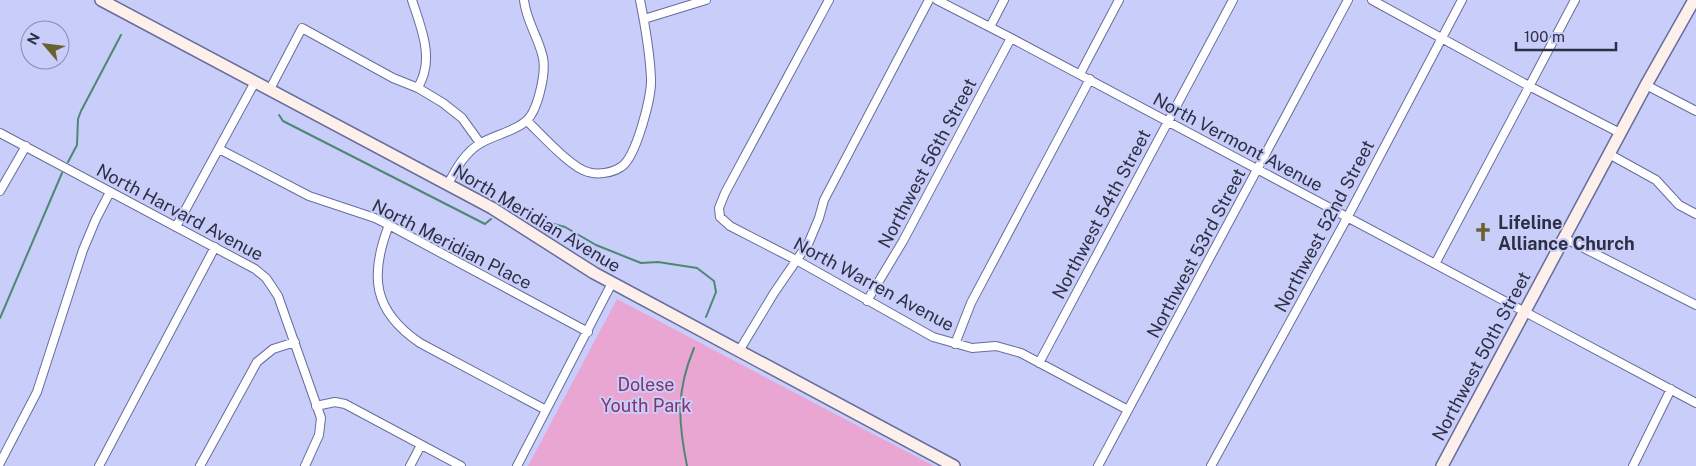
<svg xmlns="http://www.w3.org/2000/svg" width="1696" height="466" font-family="'Public Sans',sans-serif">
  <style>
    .green { fill: #eaa6d3 }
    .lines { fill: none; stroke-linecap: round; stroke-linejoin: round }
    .stream { stroke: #4f8872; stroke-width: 2 }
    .street-casing { stroke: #686c9d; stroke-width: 10 }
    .secondary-casing { stroke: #686c9d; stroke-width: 14 }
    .street { stroke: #fff; stroke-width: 8 }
    .secondary { stroke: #fdf0eb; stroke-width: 11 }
    .labels { text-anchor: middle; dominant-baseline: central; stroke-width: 4; stroke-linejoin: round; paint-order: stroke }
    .street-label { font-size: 18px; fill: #2d2f44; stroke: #c8cdf9 }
    .poi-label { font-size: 18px; font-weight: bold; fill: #2d2f44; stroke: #c8cdf9; text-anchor: start }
    .park-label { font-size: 18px; fill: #84346d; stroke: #c8cdf9 }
  </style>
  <rect width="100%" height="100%" fill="#c8cdf9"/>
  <path class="green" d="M617 299 934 466H528Z"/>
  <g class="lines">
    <path class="stream" d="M279 115 283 121 485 224 491 219
      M68 162 77 145 78 119 81 111 121 35
      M500 205 503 202 514 204 550 223 565 227 596 245 641 263 658 262 697 268 714 281 716 292 706 317
      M0 318 62 173
      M687 466C678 421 676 391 694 348"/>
    <g class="street-casing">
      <path id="street" d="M412 0C419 22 431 50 424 73 423 78 420 83 418 88
        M829 0 725 193 719 208 720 217 730 226 798 261 933 337 972 348 996 346 1021 353 1128 410
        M937 0 1011 38 1696 403
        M1372 0 1529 86 1620 133
        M644 19 706 0
        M990 27 1004 0
        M1080 74 1119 0
        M1646 85 1696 111
        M270 89 302 28 393 78 418 88 443 103 462 118 480 143
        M527 121C541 134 571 168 588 172 598 175 612 173 621 167 636 158 652 96 651 79 650 53 645 25 640 0
        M0 133 255 269 266 278 278 296 321 418 319 435 305 466
        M219 149 309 196 375 218 389 225 588 332
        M1609 154 1656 180 1679 205 1696 214
        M448 184C456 169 465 152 481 143 495 135 512 132 525 122 538 112 546 73 543 58 539 38 526 21 524 0
        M0 191 26 146
        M389 225C369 276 373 311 420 343L546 410
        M176 227 255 82
        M1564 238 1696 305
        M1435 264 1575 0
        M867 301 903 241 1011 38
        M955 344 971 303 1090 79
        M739 351 774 293 809 242 819 218 824 200 929 0
        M1039 363 1233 0
        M316 406 335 402 345 404 461 466
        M0 463 37 392 83 250 96 219 110 192
        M99 466 215 247
        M200 466 257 362 273 349 295 342
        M410 466 421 445
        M517 466 612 283
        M1098 466 1348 0
        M1211 466 1347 218 1462 0
        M1633 466 1671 389"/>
    </g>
    <g class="secondary-casing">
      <path id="secondary" d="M101 0 492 208 594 273 954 466
        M1442 466 1646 85 1694 0"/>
    </g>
    <use href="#street" class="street"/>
    <use href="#secondary" class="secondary"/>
  </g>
  <defs>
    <g id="church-bare" transform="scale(1.5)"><path d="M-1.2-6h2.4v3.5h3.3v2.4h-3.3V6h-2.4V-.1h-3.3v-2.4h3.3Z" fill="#6a612e" stroke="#c8cdf9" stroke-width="2.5" paint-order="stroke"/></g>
  </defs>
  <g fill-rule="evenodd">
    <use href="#church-bare" x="1483" y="232"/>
  </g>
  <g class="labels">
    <g class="street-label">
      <text transform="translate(1238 142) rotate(28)">North Vermont Avenue</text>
      <text transform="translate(927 163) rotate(-62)">Northwest 56th Street</text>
      <text transform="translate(180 212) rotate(28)">North Harvard Avenue</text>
      <text transform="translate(1101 214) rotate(-62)">Northwest 54th Street</text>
      <text transform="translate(537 218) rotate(31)">North Meridian Avenue</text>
      <text transform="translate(1324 226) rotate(-62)">Northwest 52nd Street</text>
      <text transform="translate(452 244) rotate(27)">North Meridian Place</text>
      <text transform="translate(1196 253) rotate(-62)">Northwest 53rd Street</text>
      <text transform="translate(874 284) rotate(28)">North Warren Avenue</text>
      <text transform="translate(1481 356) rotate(-62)">Northwest 50th Street</text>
    </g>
    <g class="poi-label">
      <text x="1498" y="222">Lifeline<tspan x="1498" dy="21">Alliance Church</tspan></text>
    </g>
    <g class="park-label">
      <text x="646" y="384">Dolese<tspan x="646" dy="21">Youth Park</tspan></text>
    </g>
  </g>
  <g transform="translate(45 45) rotate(298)"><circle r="24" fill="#c8cdf9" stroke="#8a8eb1"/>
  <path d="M0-4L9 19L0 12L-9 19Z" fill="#6a612e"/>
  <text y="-8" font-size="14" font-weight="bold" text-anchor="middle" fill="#2d2f44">N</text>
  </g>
  <path d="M1516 42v8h100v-8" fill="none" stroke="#2d2f44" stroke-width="2.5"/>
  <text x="1524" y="42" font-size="15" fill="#2d2f44" stroke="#c8cdf9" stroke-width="4" paint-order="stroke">100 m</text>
</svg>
